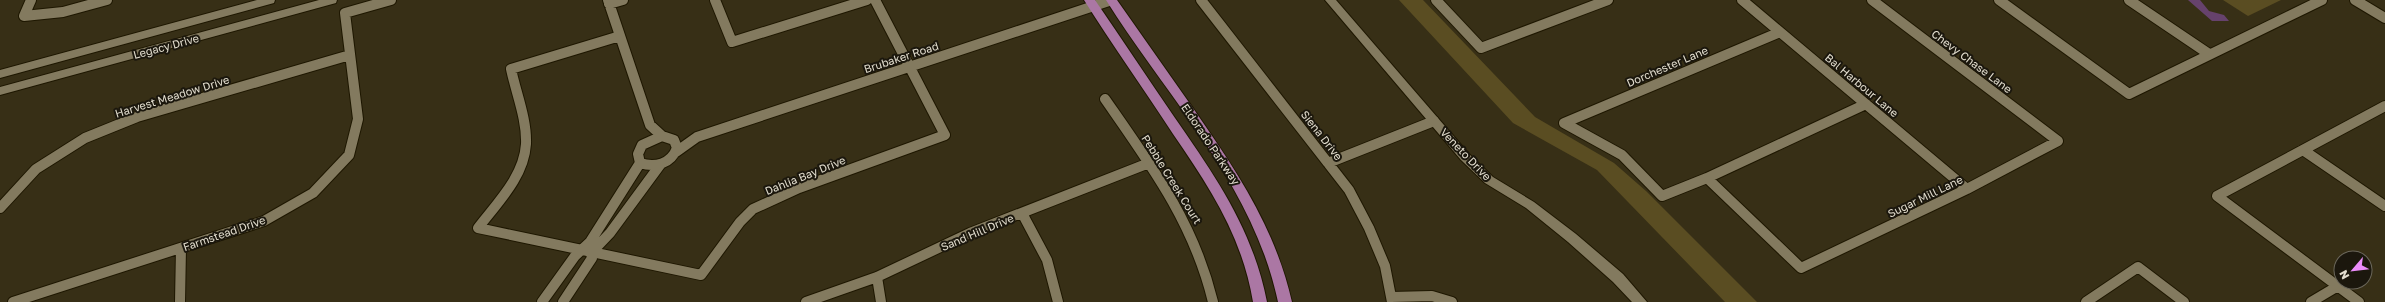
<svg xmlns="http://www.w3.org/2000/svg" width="2385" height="302" font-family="'Golos Text',sans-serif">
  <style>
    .green { fill: #5a4d22 }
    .water { fill: #66426c }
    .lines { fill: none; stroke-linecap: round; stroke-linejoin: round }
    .street-casing { stroke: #1e1701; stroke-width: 12 }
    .secondary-casing { stroke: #1e1701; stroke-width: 2 }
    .primary-casing { stroke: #1e1701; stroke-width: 2 }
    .street { stroke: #837a5f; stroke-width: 10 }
    .secondary { fill: #837a5f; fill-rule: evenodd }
    .primary { fill: #ab77a4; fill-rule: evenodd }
    .labels { text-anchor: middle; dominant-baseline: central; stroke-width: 4; stroke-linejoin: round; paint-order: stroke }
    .street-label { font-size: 11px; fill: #e3decf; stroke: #1b170d }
  </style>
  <rect width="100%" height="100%" fill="#372f16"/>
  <path class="green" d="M1399 0H1423L1535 117 1614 163 1646 191 1757 302H1725L1597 170 1513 123Z
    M2223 0H2281L2248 16Z"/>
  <path class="water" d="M2188 0H2200L2209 11 2224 15 2229 21H2212Z"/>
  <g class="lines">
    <g class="street-casing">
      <path id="street" d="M31 0 24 16 63 12 107 0
        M608 0 650 125 662 136
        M715 0 732 42 867 0
        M1201 0 1349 190 1369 228 1385 266 1392 302
        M1436 0 1481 48 1608 0
        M1742 0 1967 189
        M1999 0 2129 94 2322 0
        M2129 0 2209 54
        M2355 0 2385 18
        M609 4 623 0
        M620 36 511 69C516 93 527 119 526 144 524 177 497 203 478 228L701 275 740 222 753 209 799 188 945 135 875 0
        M1105 99C1151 165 1194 223 1213 302
        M1564 123 1622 155 1662 196 1707 178 1866 104
        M1564 123 1780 32
        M662 136 674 140 677 148C671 164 655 168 640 163L638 154 642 145Z
        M2303 150 2385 206
        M676 152 697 137 1112 0
        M1328 163 1434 121
        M1707 178 1801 268 1967 189 2058 141 1872 0
        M0 208 36 169 85 138 137 117 350 55
        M1022 213 1047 260 1058 302
        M877 277 881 302
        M1391 297 1432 296 1452 302
        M13 302 264 221 313 193 349 155 358 119 345 13 391 0
        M180 302 181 248
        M542 302 575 256 590 242 640 163
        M563 302 592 258 591 253 610 233 660 165
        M806 302 877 277 970 233 1149 163
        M2086 302 2138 267 2184 302
        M2311 302 2338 286
        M2359 302 2217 196 2385 106"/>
    </g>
    <g class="secondary-casing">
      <path id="secondary" d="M257 0H275L274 3 0 78V70Z
        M319 0H337L336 3 0 95V87Z
        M1325 0H1336L1469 154 1493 177 1534 202 1576 234 1623 274 1647 302H1632L1613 282 1568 242 1526 208 1485 183 1461 160Z"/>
    </g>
    <g class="primary-casing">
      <path id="primary" d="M1084 0H1095C1122 39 1148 79 1175 118 1216 177 1253 230 1267 302H1253C1242 236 1210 188 1173 134 1144 89 1112 45 1084 0Z
        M1106 0H1117C1143 37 1169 74 1195 111 1238 173 1275 228 1292 302H1278C1253 184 1168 99 1106 0Z"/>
    </g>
    <use href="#street" class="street"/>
    <use href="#secondary" class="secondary"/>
    <use href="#primary" class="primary"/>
  </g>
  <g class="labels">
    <g class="street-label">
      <text transform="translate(166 46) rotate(-15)">Legacy Drive</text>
      <text transform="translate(901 57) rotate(-18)">Brubaker Road</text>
      <text transform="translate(1972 61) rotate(37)">Chevy Chase Lane</text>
      <text transform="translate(1667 66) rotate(-23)">Dorchester Lane</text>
      <text transform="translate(1862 85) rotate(40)">Bal Harbour Lane</text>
      <text transform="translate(172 96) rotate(-17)">Harvest Meadow Drive</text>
      <text transform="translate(1322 135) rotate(52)">Siena Drive</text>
      <text transform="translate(1211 144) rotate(56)">Eldorado Parkway</text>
      <text transform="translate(1466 154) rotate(46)">Veneto Drive</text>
      <text transform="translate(805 175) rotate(-22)">Dahlia Bay Drive</text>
      <text transform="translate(1172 179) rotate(58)">Pebble Creek Court</text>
      <text transform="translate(1925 196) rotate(-26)">Sugar Mill Lane</text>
      <text transform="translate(977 232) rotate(-23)">Sand Hill Drive</text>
      <text transform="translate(224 233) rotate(-19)">Farmstead Drive</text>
    </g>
  </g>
  <g transform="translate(2353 270) rotate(242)"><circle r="19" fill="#1b170d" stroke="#6b675b"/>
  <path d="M0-3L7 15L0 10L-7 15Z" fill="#eb8dfb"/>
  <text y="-6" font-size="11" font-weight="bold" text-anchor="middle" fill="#e3decf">N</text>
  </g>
</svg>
